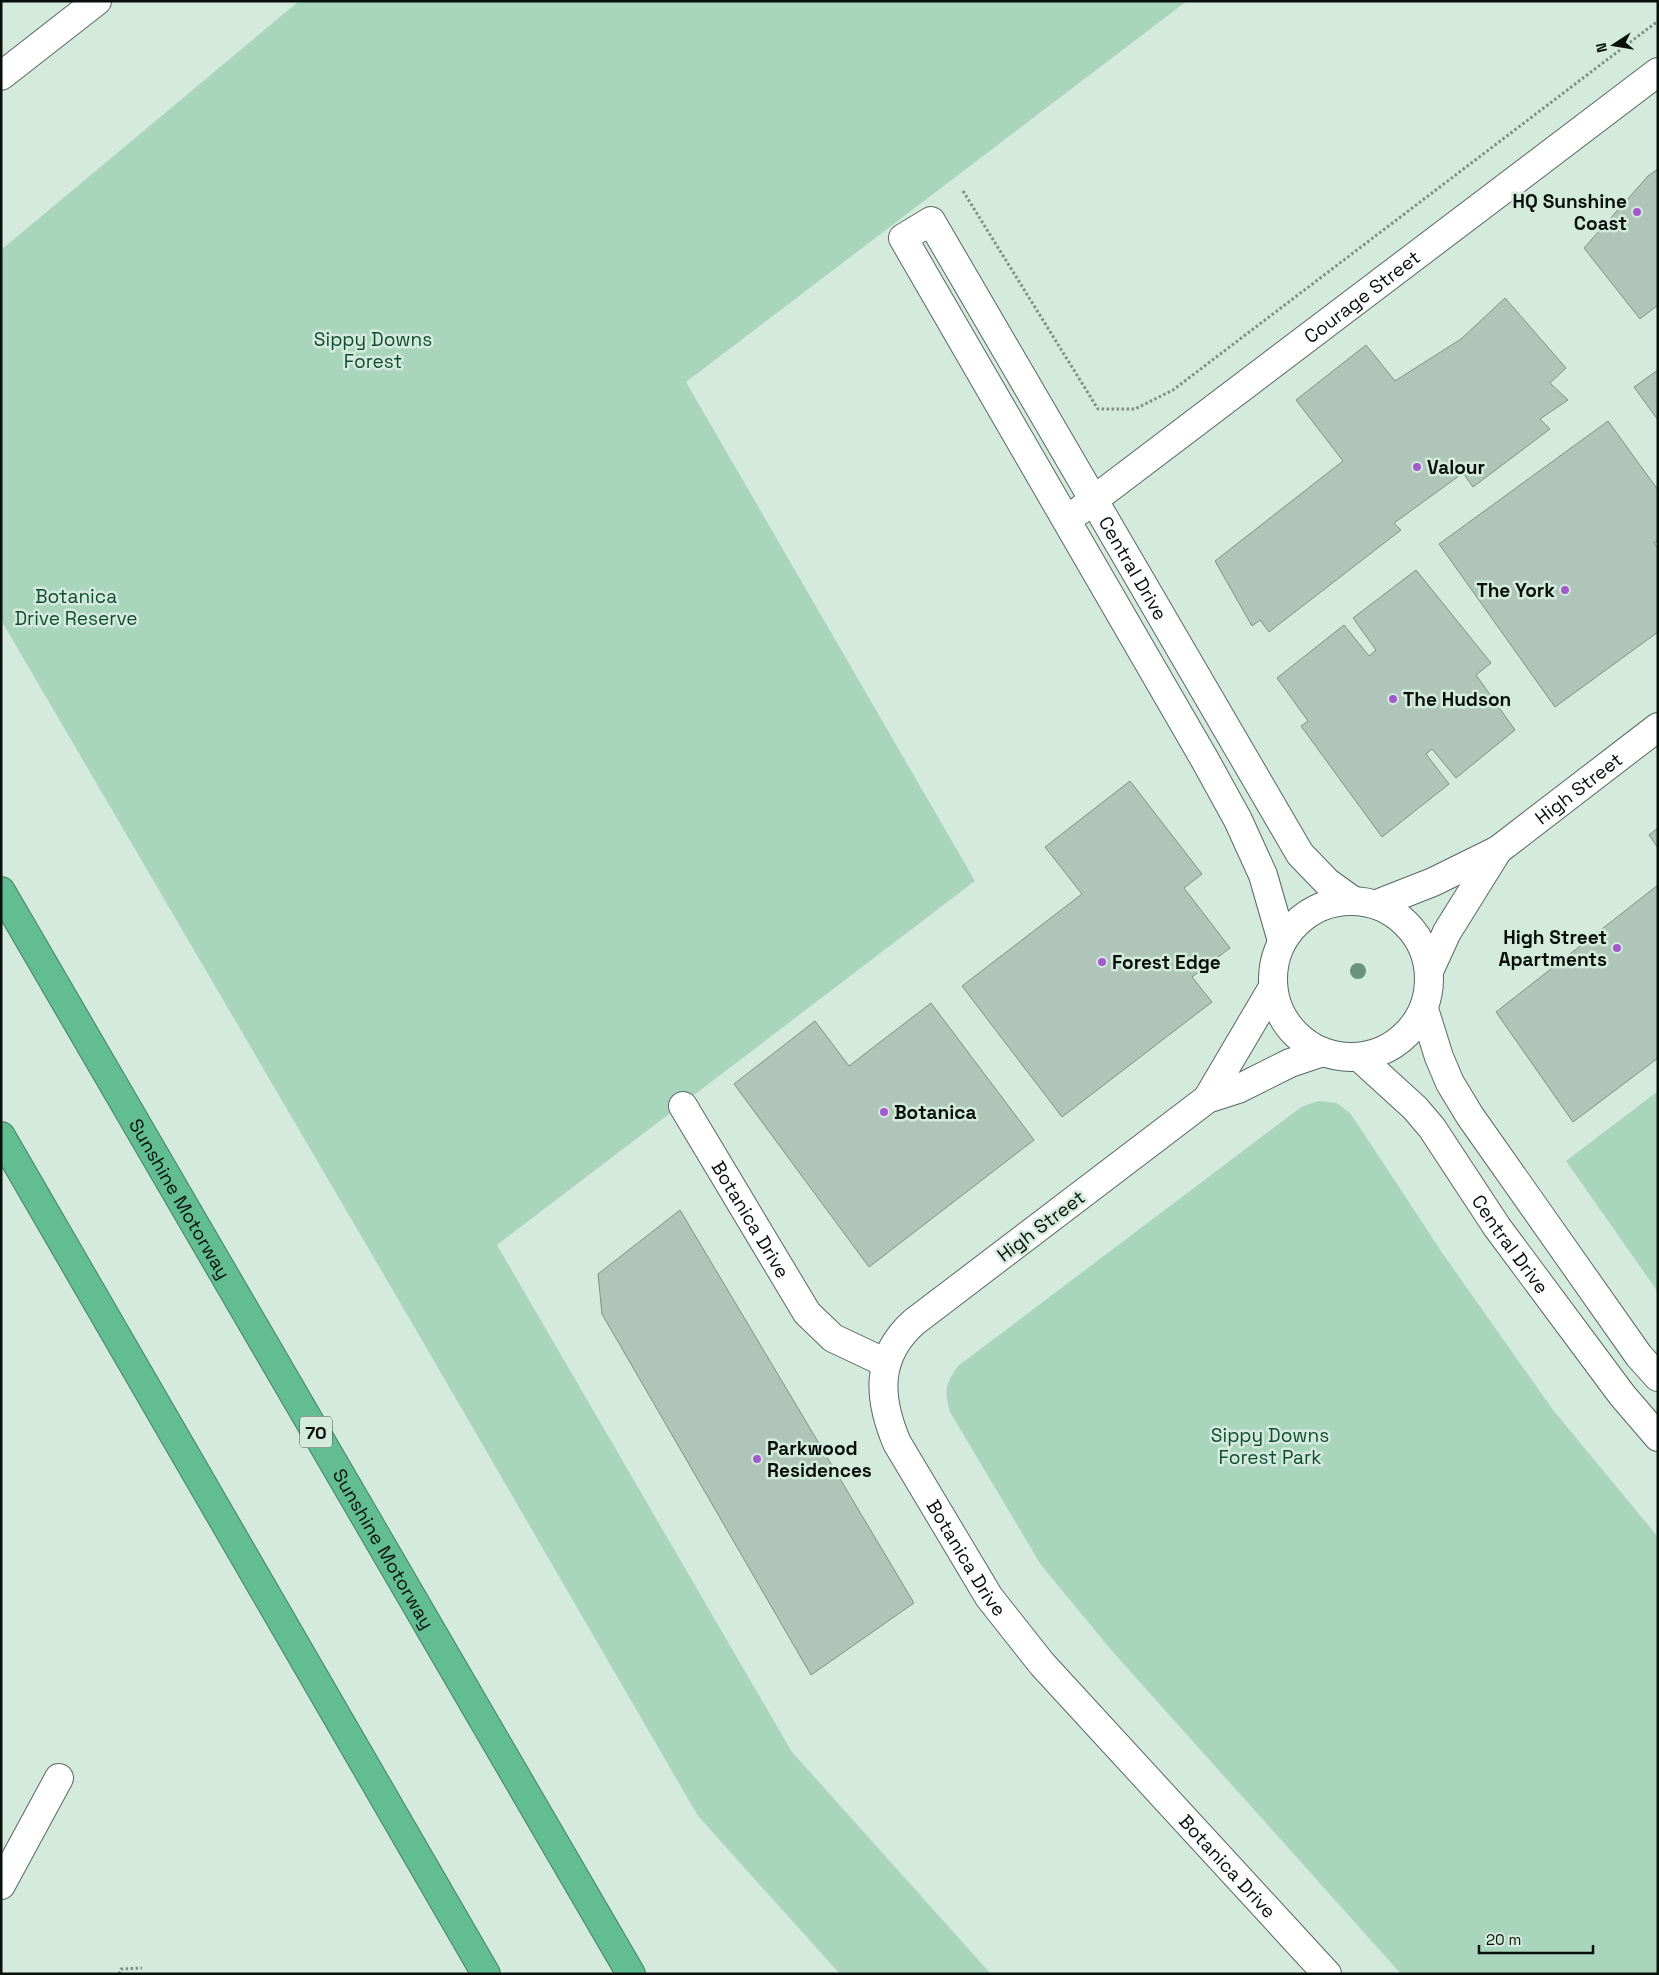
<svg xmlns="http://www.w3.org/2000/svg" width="1659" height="1975" font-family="'Space Grotesk',sans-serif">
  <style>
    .green { fill: #aad5bd }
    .building { fill: #afc5b9; stroke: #7e9287 }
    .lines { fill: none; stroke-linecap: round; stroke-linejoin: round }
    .minor-casing { stroke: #576a5f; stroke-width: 30 }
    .highway-casing { stroke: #438163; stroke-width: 30 }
    .path { stroke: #7f8f85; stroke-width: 3; stroke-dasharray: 2.5 2.5; stroke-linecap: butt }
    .minor { stroke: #fff; stroke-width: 28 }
    .highway { stroke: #62be92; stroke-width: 28 }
    .tree { fill: #67937f }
    .poi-dot { fill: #a159cd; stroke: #d4eadd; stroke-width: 2 }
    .labels { text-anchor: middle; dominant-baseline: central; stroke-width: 5; stroke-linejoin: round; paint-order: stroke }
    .shield { fill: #d4eadd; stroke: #46514b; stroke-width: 1 }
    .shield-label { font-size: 18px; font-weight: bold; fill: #09100c }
    .poi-label { font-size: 19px; font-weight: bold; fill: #09100c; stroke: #d4eadd; text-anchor: start }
    .street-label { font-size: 19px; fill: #09100c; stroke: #d4eadd }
    .park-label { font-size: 19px; fill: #0e4b32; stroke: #d4eadd }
  </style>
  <rect width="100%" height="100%" fill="#d4eadd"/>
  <path class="green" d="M299 1H1187L686 382 975 881 497 1245 792 1752 991 1974H840L698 1816 405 1311 1 620V250Z
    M1658 1091V1292L1566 1161Z
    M1318 1101 1337 1103 1351 1114 1443 1254 1553 1410 1658 1537V1974H1401L1112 1651 1041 1565 950 1412C944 1391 945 1384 958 1366L1301 1107Z"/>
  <path class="building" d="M1658 169V305L1640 319 1584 248 1648 176Z
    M1505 298 1566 368 1550 383 1568 400 1540 419 1550 429 1473 487 1463 473 1394 523 1401 530 1269 632 1260 620 1252 626 1215 561 1343 461 1296 400 1366 345 1395 381 1461 339Z
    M1658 370V420L1634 387Z
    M1608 421 1658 490V541L1654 543 1658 548V632L1555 707 1439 544Z
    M1416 570 1491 663 1476 675 1515 730 1456 778 1432 749 1426 754 1449 784 1382 837 1301 726 1308 721 1277 678 1344 625 1369 656 1376 650 1353 618Z
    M1130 781 1202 874 1184 888 1230 948 1192 977 1212 1002 1062 1117 962 986 1082 894 1045 847Z
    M1658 828V848L1649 835Z
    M1658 885V1058L1573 1122 1496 1012Z
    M931 1003 1034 1140 869 1267 734 1084 815 1021 849 1066Z
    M680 1210 914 1603 811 1675 602 1314 598 1274Z"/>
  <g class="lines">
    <g class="minor-casing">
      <g id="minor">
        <path d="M1 76 97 1"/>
        <path id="s1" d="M1079 511 1658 72"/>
        <circle cx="1351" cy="979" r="78"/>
        <path id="s2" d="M1377 904 1433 882 1498 850 1658 727"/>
        <path id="s3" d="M1282 941 1263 875 1238 820 1205 760 903 238 931 221 1300 854 1327 882 1352 900"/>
        <path d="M1430 969 1447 932 1498 850"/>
        <path d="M1424 1009 1439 1057 1450 1083 1470 1116 1639 1356 1658 1377"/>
        <path id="s4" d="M1323 1052 1290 1063 1238 1089 1207 1099 914 1322C875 1357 878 1398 897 1443L989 1597 1042 1664 1327 1974"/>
        <path id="s5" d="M1359 1057 1415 1108 1432 1128 1497 1227 1622 1395 1658 1437"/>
        <path d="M1207 1099 1273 987"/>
        <path id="s6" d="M683 1106 807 1313 833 1338 886 1363"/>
        <path d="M1 1885 59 1778"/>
      </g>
    </g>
    <g class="highway-casing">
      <g id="highway">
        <path id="s7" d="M1 891 631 1974"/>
        <path d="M1 1136 486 1974"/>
      </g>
    </g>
    <path class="path" d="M963 191 1098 409H1135L1173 390 1658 21
      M119 1974 121 1969 142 1968"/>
    <use href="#minor" class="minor"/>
    <use href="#highway" class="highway"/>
  </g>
  <circle class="tree" cx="1358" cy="971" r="8"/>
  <g class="poi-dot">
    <circle cx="1637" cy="212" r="5"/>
    <circle cx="1417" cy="467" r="5"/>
    <circle cx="1565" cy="590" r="5"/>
    <circle cx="1393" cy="699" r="5"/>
    <circle cx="1617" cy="948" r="5"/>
    <circle cx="1102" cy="962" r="5"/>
    <circle cx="884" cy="1112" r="5"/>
    <circle cx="757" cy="1459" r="5"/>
  </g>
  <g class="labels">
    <rect class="shield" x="300" y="1416.5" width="32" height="31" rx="4"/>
    <g class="shield-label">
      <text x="316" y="1432">70</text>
    </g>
    <g class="poi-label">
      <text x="1627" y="201" text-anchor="end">HQ Sunshine<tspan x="1627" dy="22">Coast</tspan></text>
      <text x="1427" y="467">Valour</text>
      <text x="1555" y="590" text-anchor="end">The York</text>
      <text x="1403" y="699">The Hudson</text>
      <text x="1607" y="937" text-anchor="end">High Street<tspan x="1607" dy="22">Apartments</tspan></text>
      <text x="1112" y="962">Forest Edge</text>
      <text x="894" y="1112">Botanica</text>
      <text x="767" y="1448">Parkwood<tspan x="767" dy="22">Residences</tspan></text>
    </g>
    <g class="street-label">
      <text stroke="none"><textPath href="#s1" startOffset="355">Courage Street</textPath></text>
      <text stroke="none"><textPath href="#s3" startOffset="1235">Central Drive</textPath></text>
      <text stroke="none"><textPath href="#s2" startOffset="234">High Street</textPath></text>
      <text stroke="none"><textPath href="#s7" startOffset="356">Sunshine Motorway</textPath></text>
      <text stroke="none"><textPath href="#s6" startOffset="132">Botanica Drive</textPath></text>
      <text transform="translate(1041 1226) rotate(-37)">High Street</text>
      <text stroke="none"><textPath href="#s5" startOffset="242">Central Drive</textPath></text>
      <text stroke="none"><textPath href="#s7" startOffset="761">Sunshine Motorway</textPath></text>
      <text stroke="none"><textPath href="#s4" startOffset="760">Botanica Drive</textPath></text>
      <text stroke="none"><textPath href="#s4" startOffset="1165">Botanica Drive</textPath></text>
    </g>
    <g class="park-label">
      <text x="373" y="339">Sippy Downs<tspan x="373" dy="22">Forest</tspan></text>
      <text x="76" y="596">Botanica<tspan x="76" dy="22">Drive Reserve</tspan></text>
      <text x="1270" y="1435">Sippy Downs<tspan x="1270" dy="22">Forest Park</tspan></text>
    </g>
  </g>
  <rect width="1659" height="1975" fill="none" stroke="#09100c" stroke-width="5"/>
  <g transform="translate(1614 45) rotate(258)" stroke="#d4eadd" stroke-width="4" paint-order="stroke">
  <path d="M0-4L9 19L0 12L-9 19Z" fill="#09100c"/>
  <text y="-8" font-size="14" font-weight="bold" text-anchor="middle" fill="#09100c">N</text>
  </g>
  <path d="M1479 1945v8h114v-8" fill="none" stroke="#09100c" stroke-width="2.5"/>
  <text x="1486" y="1945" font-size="15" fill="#09100c" stroke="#d4eadd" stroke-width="4" paint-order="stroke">20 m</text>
</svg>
